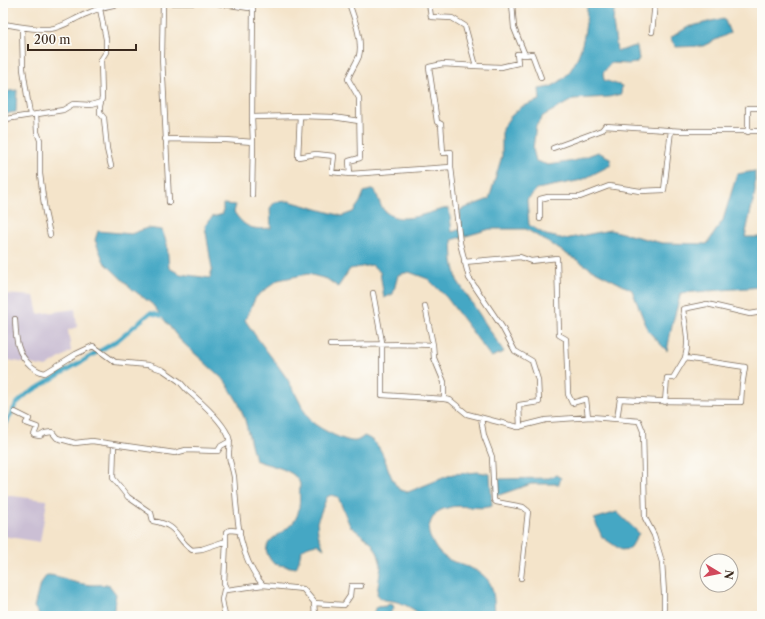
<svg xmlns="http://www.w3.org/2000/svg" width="765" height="619" font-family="'Libre Caslon Text',serif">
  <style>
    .industrial { fill: #cbbfd4 }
    .water { fill: #45a7c4; stroke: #406871 }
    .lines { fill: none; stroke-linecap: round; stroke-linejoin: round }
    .canal { stroke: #45a7c4; stroke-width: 4 }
    .minor-casing { stroke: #7c6b5a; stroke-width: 6 }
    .minor { stroke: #fff; stroke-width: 4.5 }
  </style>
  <rect width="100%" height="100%" fill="#fdfcf7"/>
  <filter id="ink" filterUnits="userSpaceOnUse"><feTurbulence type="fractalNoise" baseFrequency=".025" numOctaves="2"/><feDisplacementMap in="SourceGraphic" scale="8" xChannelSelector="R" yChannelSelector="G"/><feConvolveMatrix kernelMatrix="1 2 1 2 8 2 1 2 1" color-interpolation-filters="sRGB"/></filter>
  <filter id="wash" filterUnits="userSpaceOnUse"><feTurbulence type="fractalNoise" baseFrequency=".012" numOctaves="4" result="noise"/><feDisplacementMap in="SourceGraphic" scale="16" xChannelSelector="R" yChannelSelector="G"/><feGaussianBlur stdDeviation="0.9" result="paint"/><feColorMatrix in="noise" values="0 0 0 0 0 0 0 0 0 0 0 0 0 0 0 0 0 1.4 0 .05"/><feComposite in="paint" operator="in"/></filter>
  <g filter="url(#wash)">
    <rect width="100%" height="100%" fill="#f4e4ca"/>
    <path class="industrial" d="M3 294 34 296 38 314 75 309 77 327 68 330 71 351 46 367 3 359Z
      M3 495 46 500V507L40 542 3 536Z"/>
    <path class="water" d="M587 3H615L613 22 617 51C625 51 629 46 637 46L639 59 636 63 629 64 611 63 603 73 604 80 622 86 621 94 609 97 574 99 543 116 536 126 533 149 536 161 548 165 574 161 598 152 610 158 611 165 582 180 537 189 527 200 529 225 546 235 565 239 610 230 662 243 707 244 723 220 737 174 755 171V192L745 237H762V287L681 293 672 325 667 351 648 331 632 290 593 270 526 229H490L452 240 453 261 457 280 504 352 491 357 447 298 428 279 409 272 398 275 393 294 384 298 380 272 372 265 350 269 338 287 327 279 308 274 278 280 256 297 245 320C258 341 274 359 288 380 296 393 301 407 310 420 316 427 346 443 356 441 359 440 362 438 364 436 388 444 384 474 400 490L408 492 453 474 479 472 490 474 492 506C478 511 461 503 447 508 438 510 433 515 430 524 427 530 429 535 432 541 444 569 471 560 488 580 495 589 494 605 495 616H421C415 609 403 603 393 601 386 600 382 601 377 594L381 565 378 554 371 542 350 526 338 497 331 495 327 497 317 522 318 534 324 549 317 544C295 548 303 555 296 568L274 564C251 539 287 536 296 518 301 509 299 494 300 484 295 468 268 466 255 460L245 420 238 402 225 381 180 340 152 304 132 289 104 262 95 240 98 231 131 234 147 228 162 230 167 244 169 268 180 274 210 278 212 269 205 226 212 217 223 214V204L236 205 234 212C245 228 252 230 271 228L270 208 275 202 289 201 342 216 353 212 360 202 364 192 374 189C378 195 379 204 383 209 399 229 430 210 449 208L452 232 461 229 460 210 489 199 502 156V129L510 117 521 107 540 100 539 89C544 88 550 88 554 85 581 71 587 30 587 3Z
      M724 18 730 33 703 46 676 47 670 38 688 27Z
      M17 90 16 112 3 114V92Z
      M556 475 561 478 559 484H531L499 495 495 492V480L497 479 549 478Z
      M617 512 639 533 630 549 621 550 602 537 594 519Z
      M47 575C61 575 71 583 84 584 92 586 100 584 109 585L116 594 113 616H40L34 607 40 584Z
      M389 604 393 605 394 608 388 616H371L377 607 386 606Z"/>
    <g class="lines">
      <path class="canal" d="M3 430 16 404 27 394 118 340 150 313 166 317"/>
    </g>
  </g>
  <g filter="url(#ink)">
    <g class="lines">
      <g class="minor-casing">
        <path id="minor" d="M163 3 162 57 169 202
          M172 3H192
          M217 3 249 8 254 3
          M429 3 431 17 452 18 465 26 476 66 501 67 518 63 517 54 525 55
          M512 3 514 28 525 55 532 54 541 78
          M253 5 252 117 300 116 298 157 316 154 334 156 332 172 350 174 349 161 360 158 359 98 348 79C350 72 357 62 359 56 363 40 354 18 349 3
          M100 9 106 39V52L101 60 102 98 100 106V113L104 118 107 149 111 166
          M3 24C18 26 34 30 49 29 63 28 73 19 86 14 99 8 112 4 127 3
          M22 27 23 69 30 115
          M652 32 655 3
          M476 66 443 64 429 67 437 122 441 124 443 153 451 152V167L460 243 469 278 502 327 515 351 532 361 538 380 539 402 519 405 520 427
          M36 114 37 132 40 140V174L45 212 50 235
          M300 116 333 117 359 121
          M3 131 6 119 63 110 73 104 91 105 101 102
          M748 132V108H762
          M165 139 226 140 253 142 252 117
          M553 148 602 130 605 126 682 131H762
          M350 174 451 167
          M252 195 253 142
          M540 219V199L548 197H580L609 186 640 191 664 190 671 130
          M464 262 520 257 531 261 557 258 559 335 566 339 568 394 572 403 586 399 588 417
          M425 306 433 345
          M15 319C16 338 16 353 31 366 36 370 39 372 45 373L76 354 93 346 115 362 148 365 163 370 179 381 187 390C200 401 221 420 228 435 232 443 228 449 229 456 230 463 233 470 234 477 237 514 237 556 263 585L303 589 314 602 315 616
          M330 345C364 345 399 343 433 345L434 358 444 382V399L382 395V342L373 293
          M444 399 450 400 467 414 518 427 546 420 591 417 617 419 620 399 657 401 741 402 742 386 745 367 685 358C690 342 685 325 683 309L707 304 750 314 762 312
          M665 402 667 378H673L685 358
          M15 412 29 419 26 423 37 427 34 435 40 436 45 433 52 432 57 438 75 443 92 441 175 453 186 450 218 451 221 446 230 441
          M481 418 484 436 492 457 494 500 496 502 523 507 528 511 521 578
          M617 419 639 421 643 431 645 518 654 535 662 562 664 593V616
          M114 445 113 478 128 497 151 513 153 521C181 526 174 538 192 550L202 549 226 541 224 584 227 590 263 585
          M226 541V532L230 530 240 531
          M314 603 344 605 350 596 351 586H361
          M225 616 222 600 224 590H227"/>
      </g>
      <use href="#minor" class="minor"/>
    </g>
  </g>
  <rect width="765" height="619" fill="none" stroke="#fdfcf7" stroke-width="16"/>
  <g transform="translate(719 573) rotate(100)"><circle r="19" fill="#fdfcf7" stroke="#afa8a0"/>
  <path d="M0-3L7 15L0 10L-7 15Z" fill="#d1495b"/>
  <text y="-6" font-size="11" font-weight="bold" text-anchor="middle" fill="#3b2a1e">N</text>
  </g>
  <path d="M28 44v6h108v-6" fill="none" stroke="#3b2a1e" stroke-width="2"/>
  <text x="34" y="44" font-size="12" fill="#3b2a1e" stroke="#fdfcf7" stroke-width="3" paint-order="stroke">200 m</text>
</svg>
